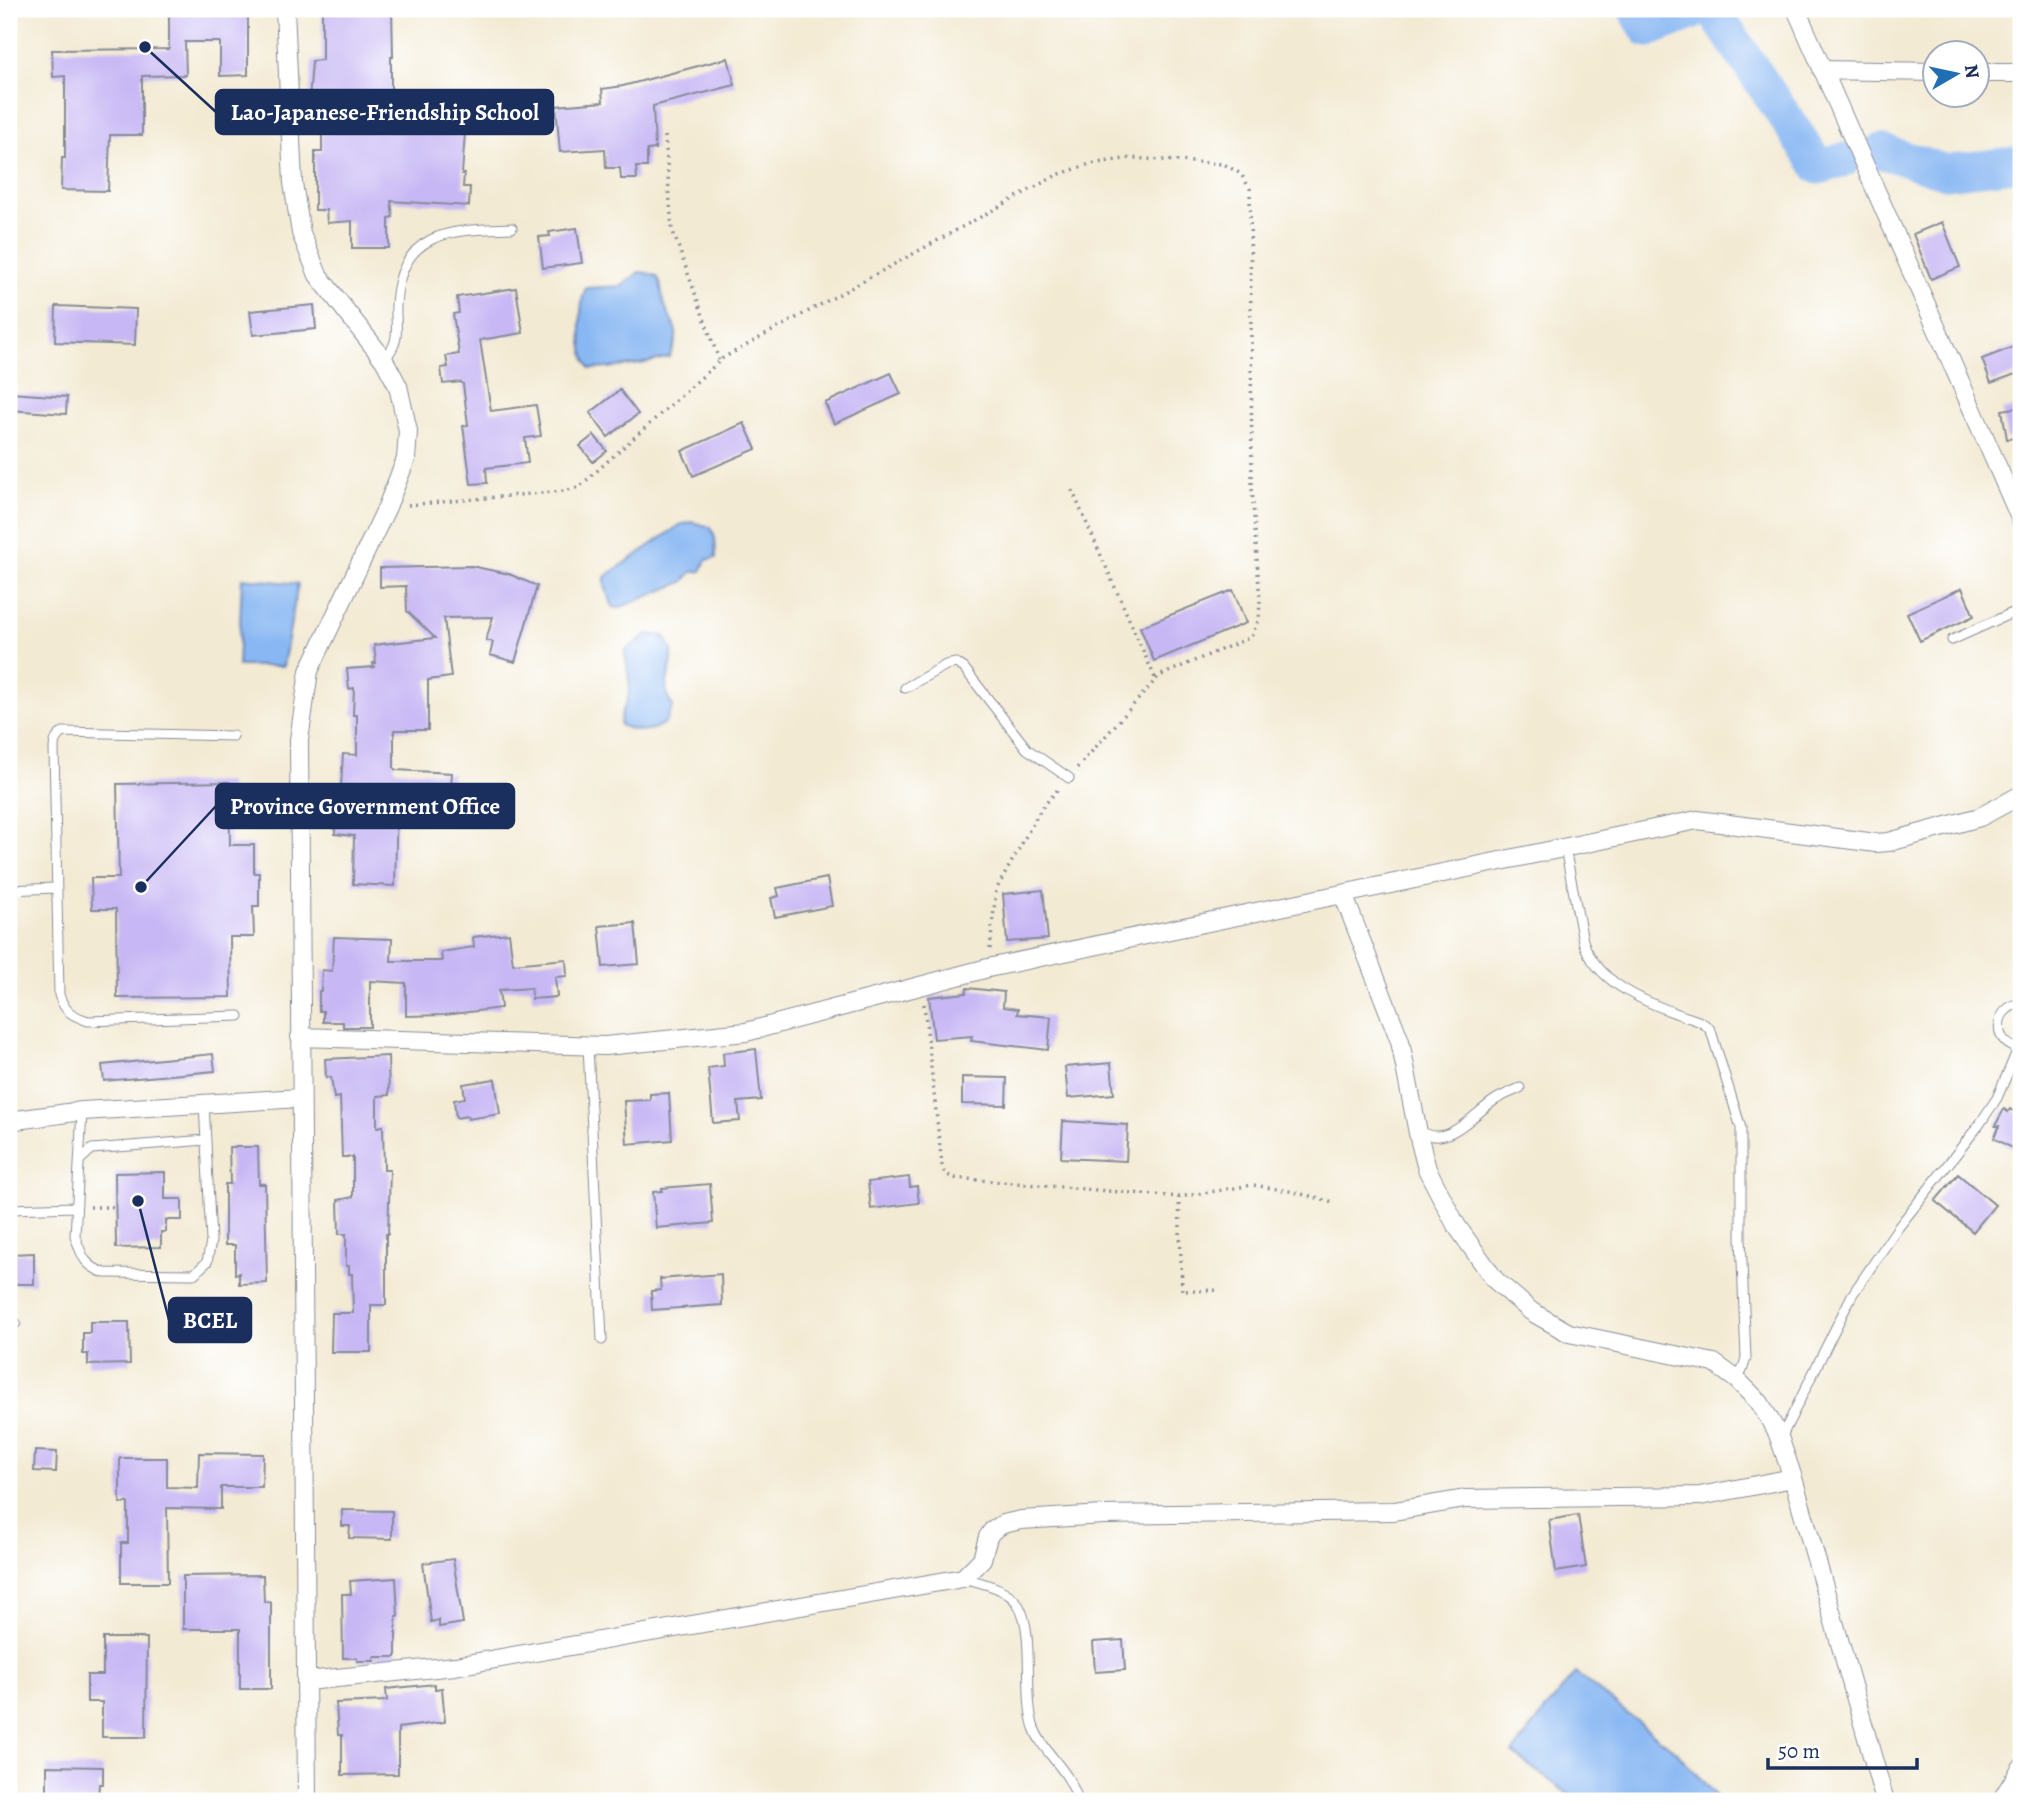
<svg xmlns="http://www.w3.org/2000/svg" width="2030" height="1810" font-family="Alegreya,serif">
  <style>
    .water { fill: #88b7f3; stroke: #5273a8; stroke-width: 2 }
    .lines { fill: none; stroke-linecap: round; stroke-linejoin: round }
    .river { stroke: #88b7f3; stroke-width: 35 }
    .building { fill: #c7b7f4 }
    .lane-casing { stroke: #878c98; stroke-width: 11 }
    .street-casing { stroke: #878c98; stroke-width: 20 }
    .path { stroke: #878c98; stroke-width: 3.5; stroke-dasharray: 2 5; stroke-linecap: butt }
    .lane { stroke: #fff; stroke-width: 9 }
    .street { stroke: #fff; stroke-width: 18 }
    .leader { fill: none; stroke: #1b2f5e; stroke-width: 2.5 }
    .callout-dot { fill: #1b2f5e; stroke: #fff; stroke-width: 2.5 }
    .callout { fill: #1b2f5e; stroke: #1b2f5e; stroke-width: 2.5 }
    .callout-label { font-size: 23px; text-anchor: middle; font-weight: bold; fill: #fff }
  </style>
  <rect width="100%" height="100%" fill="#fff"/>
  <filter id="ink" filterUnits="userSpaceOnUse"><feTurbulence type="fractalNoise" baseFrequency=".0143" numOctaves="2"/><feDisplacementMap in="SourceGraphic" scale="14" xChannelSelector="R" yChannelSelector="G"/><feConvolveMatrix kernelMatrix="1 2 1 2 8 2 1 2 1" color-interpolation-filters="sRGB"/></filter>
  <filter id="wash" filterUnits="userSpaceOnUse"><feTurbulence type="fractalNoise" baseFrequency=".00686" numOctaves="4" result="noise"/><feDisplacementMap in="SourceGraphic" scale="28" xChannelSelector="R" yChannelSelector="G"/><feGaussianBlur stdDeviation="1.57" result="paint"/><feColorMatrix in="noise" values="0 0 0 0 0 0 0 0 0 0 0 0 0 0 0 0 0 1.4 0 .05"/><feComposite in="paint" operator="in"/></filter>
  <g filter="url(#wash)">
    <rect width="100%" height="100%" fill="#f3ead3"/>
    <path class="water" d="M639 272C668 274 657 285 665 306 674 330 683 330 669 357 643 365 618 368 591 369 579 355 578 305 586 288L622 286Z
      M692 522 711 527 715 538 716 558 706 560 701 571 692 572 683 582 619 608 613 607 605 586V577L680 525Z
      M242 578 298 584 283 666H238Z
      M647 634 665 636C667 641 671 646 672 651 675 670 657 689 673 706L666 722C651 733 637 733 620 725 620 711 624 710 628 698 632 683 626 666 625 651Z
      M1575 1673 1677 1752 1720 1801H1578L1512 1753Z"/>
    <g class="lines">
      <path class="river" d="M1635 9 1648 30 1701 9
        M1712 9 1819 167 1843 160
        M1878 152 1881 151 1946 172 2021 163"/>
    </g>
    <g id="blocks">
      <path class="building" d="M169 9H248V75L220 76V42H185L186 75 142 76V135H110L108 191 61 190 62 158H65V76L53 77 52 50 169 49Z
        M322 9H392L393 57H391V101H309L312 61 322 60Z
        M728 58 735 85 653 106 655 149 647 150V167H636L637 179H621L620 168H606L605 149 560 152 556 106 603 102 602 89 623 86Z
        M467 105 462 174H464L463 187H470L469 206 391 201 393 217 389 218V248H352V221L327 223 326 210H315V152H322V132L387 131 389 115Z
        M1942 222 1960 267 1931 279 1913 234Z
        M577 228 582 263 543 268 539 237 550 236 549 232Z
        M516 288 523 333 480 340 491 411 536 405 541 436 525 438 528 463 486 468 487 483 471 484 463 426 468 425 463 384 461 382 443 384 441 368 448 367 446 356 459 354 453 314 459 313 457 297Z
        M314 305 316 329 253 335 250 311Z
        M56 306 136 309 135 345 55 342Z
        M2021 344V372L1991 383 1982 359Z
        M891 373 901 394 834 424 825 403Z
        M620 390 638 414 608 437 590 413Z
        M10 393 67 397 66 414 9 410Z
        M2021 407V437L2007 439 2002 410Z
        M744 423 756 449 693 476 682 451Z
        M594 435 607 451 593 462 580 446Z
        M471 566 509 574 537 586 515 662 490 655 493 642 486 640 493 617 444 618 451 677 428 680V730H394V768L396 770 452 773 450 800 397 798 395 886 353 884 354 836 335 834 337 801 340 802 343 754 357 755V715H353L354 688 349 689 347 669 374 667 373 663H376L374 645 435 638 407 611 406 586 380 587V568Z
        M1962 588 1974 616 1920 641 1907 613Z
        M1233 590 1246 623 1154 661 1140 627Z
        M229 782 230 845H254V873H259V906H253L254 937H230L231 997 117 998 116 909H92L91 878H119L117 784Z
        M827 878 832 906 775 917 771 898 779 896 777 888Z
        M1043 890 1048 939 1007 942 1003 894Z
        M635 923 639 964 603 967 599 926Z
        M509 933 513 964 566 959 567 976 555 977 557 997 532 999 531 988 499 990 501 1008 445 1015 406 1016V983L370 981V1027H343V1022H323V1011H319V991H321L322 970 332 971 334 937 392 939 391 961H442L441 952 474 947 473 937Z
        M967 988 1004 992 1003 1007 1018 1009 1017 1014 1051 1017 1048 1050 971 1041 972 1036 934 1039 929 997 966 993Z
        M756 1049 761 1100 738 1102 740 1121 713 1123 708 1068 724 1066 723 1053Z
        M213 1054 215 1071 104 1081 102 1065Z
        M388 1056 389 1095 377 1096V1127L383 1126 384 1170H390L388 1234H386V1305H371V1352H331L332 1313H353L352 1274H349V1266H346V1234H339L338 1200 353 1197V1157H342L340 1097 334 1098 331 1077H326L325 1059Z
        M1111 1063 1114 1094 1068 1098 1065 1067Z
        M962 1077 1007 1078 1006 1105 962 1104Z
        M495 1079 500 1114 468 1119 467 1116 456 1118 454 1100 465 1098 463 1084Z
        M669 1093 672 1140 627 1144 624 1101 650 1100V1094Z
        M2004 1109 2008 1112 2010 1109 2021 1115V1153L1994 1138 1999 1126H1995Z
        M1063 1121 1128 1125 1126 1161 1061 1158Z
        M229 1147H258L259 1184H265L267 1283 239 1284V1273L235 1274V1245H225V1184H230Z
        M165 1172V1199H182V1220H166V1232H161V1247L116 1248 115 1173Z
        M1958 1174 1995 1205 1973 1232 1935 1201Z
        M909 1177 910 1187 917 1186 919 1203 871 1209 868 1182Z
        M710 1184 713 1223 656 1228 653 1192 662 1191V1188Z
        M34 1253V1284H12L11 1254Z
        M721 1274 722 1305 652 1310 651 1291 661 1290 660 1279Z
        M90 1322H129L130 1364 88 1365V1354H83V1333H90Z
        M35 1451 57 1452 56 1472 34 1471Z
        M199 1453 263 1454 262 1487H221V1509L167 1508 168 1583H121V1543H128V1503H120V1458H167V1487L198 1488Z
        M342 1510 392 1511V1539L349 1538 350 1526H342Z
        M1578 1515 1586 1567 1556 1572 1549 1520Z
        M453 1559 463 1623 439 1627V1620L431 1622 423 1563Z
        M263 1575 264 1602H271V1689H240V1629H183V1576Z
        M396 1578 398 1616H396V1657H374V1661H357V1658H343L342 1594H351L350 1581Z
        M103 1638H147L146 1737H102V1702H87V1675H103Z
        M1123 1640 1125 1670 1095 1672 1093 1642Z
        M435 1684V1689L442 1688 445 1722 398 1728V1774L342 1775V1735H338L336 1703 387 1701 386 1689Z
        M47 1766 103 1767V1784H99L98 1801H47Z"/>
    </g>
  </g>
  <g filter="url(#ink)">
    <use href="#blocks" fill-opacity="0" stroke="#878c98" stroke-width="2"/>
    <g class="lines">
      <g class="lane-casing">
        <path id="lane" d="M384 360C402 339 395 330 396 305 400 229 452 230 512 228
          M1952 640 2021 609
          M905 688 946 665 956 663 964 668 1027 749 1069 778
          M233 736 63 732C57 736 54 740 54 748L59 995C65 1012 71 1015 88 1021L239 1016
          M1565 848 1583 941C1596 981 1640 1000 1678 1014 1690 1019 1704 1020 1711 1031L1741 1128V1238L1746 1358 1742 1371 1733 1377
          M9 890 55 888
          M2021 1003C1992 1008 1992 1045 2021 1049
          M588 1046 602 1340
          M82 1111 75 1236C82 1256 84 1266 105 1273L194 1274 207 1262 211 1241 204 1103
          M1419 1130C1446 1151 1474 1113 1495 1100 1502 1095 1512 1092 1520 1088
          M79 1161 92 1149 206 1140
          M9 1209 76 1207
          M9 1322 16 1323
          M1780 1440 1852 1295 1897 1229 1979 1125 1997 1098 2018 1049
          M963 1578C982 1583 1009 1588 1019 1606 1035 1633 1023 1696 1034 1728 1044 1755 1069 1768 1078 1801"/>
      </g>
      <g class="street-casing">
        <path id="street" d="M285 9 293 183 301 233 318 275 384 360 398 386 408 431 406 459 387 507 309 671 299 740 307 1801
          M1796 9 2021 520
          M1822 70 1936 72
          M1978 73H2021
          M1343 894 1400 1041 1419 1138 1427 1169 1456 1225 1495 1280 1532 1312 1569 1333 1714 1363 1736 1379 1760 1403 1778 1434 1793 1478 1885 1801
          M300 1037 605 1046 746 1032 988 968 1697 820 1876 843 1889 842 1980 817 2021 795
          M9 1121 82 1111 301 1098
          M307 1681 455 1666 963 1578 982 1559 988 1537 992 1531 1003 1524 1021 1520 1103 1515 1394 1511 1465 1499 1700 1496 1793 1478
          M2001 1801 2021 1768"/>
      </g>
      <path class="path" d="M665 136 672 229 719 360
        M1072 490 1156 680
        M408 505 564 491 579 487 723 358 1057 175 1090 164 1131 158 1224 164 1241 174 1250 189 1252 488 1260 602 1259 619 1251 637 1159 676 1077 768
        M990 949 996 890 1041 809 1060 787
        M924 1004 942 1165 945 1174 955 1178 1179 1197 1253 1185 1289 1191 1333 1202
        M1179 1197 1182 1291 1221 1290
        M90 1207H116"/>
      <use href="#lane" class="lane"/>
      <use href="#street" class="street"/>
    </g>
  </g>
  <path class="leader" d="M145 47L216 112M141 887L216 806M138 1201L169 1320"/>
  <g class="callout-dot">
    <circle cx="145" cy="47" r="7"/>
    <circle cx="141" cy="887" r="7"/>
    <circle cx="138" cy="1201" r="7"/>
  </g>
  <g class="callout">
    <rect x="216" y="90" width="337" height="44" rx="7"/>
    <rect x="216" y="784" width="298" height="44" rx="7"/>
    <rect x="169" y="1298" width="82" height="44" rx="7"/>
  </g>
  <g class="callout-label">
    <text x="385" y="120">Lao-Japanese-Friendship School</text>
    <text x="365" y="814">Province Government Office</text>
    <text x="210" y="1328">BCEL</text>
  </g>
  <rect width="2030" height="1810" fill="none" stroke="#fff" stroke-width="35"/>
  <g transform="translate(1956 74) rotate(81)"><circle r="33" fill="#ffffff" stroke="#a4acbf" stroke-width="2"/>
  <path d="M0-5L12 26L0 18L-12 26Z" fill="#1f6fb2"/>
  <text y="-10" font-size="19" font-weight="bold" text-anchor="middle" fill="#1b2f5e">N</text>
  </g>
  <path d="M1768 1758v10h149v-10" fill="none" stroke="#1b2f5e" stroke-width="3.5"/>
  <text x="1778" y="1758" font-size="21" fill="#1b2f5e" stroke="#ffffff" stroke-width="5" paint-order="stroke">50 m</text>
</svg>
